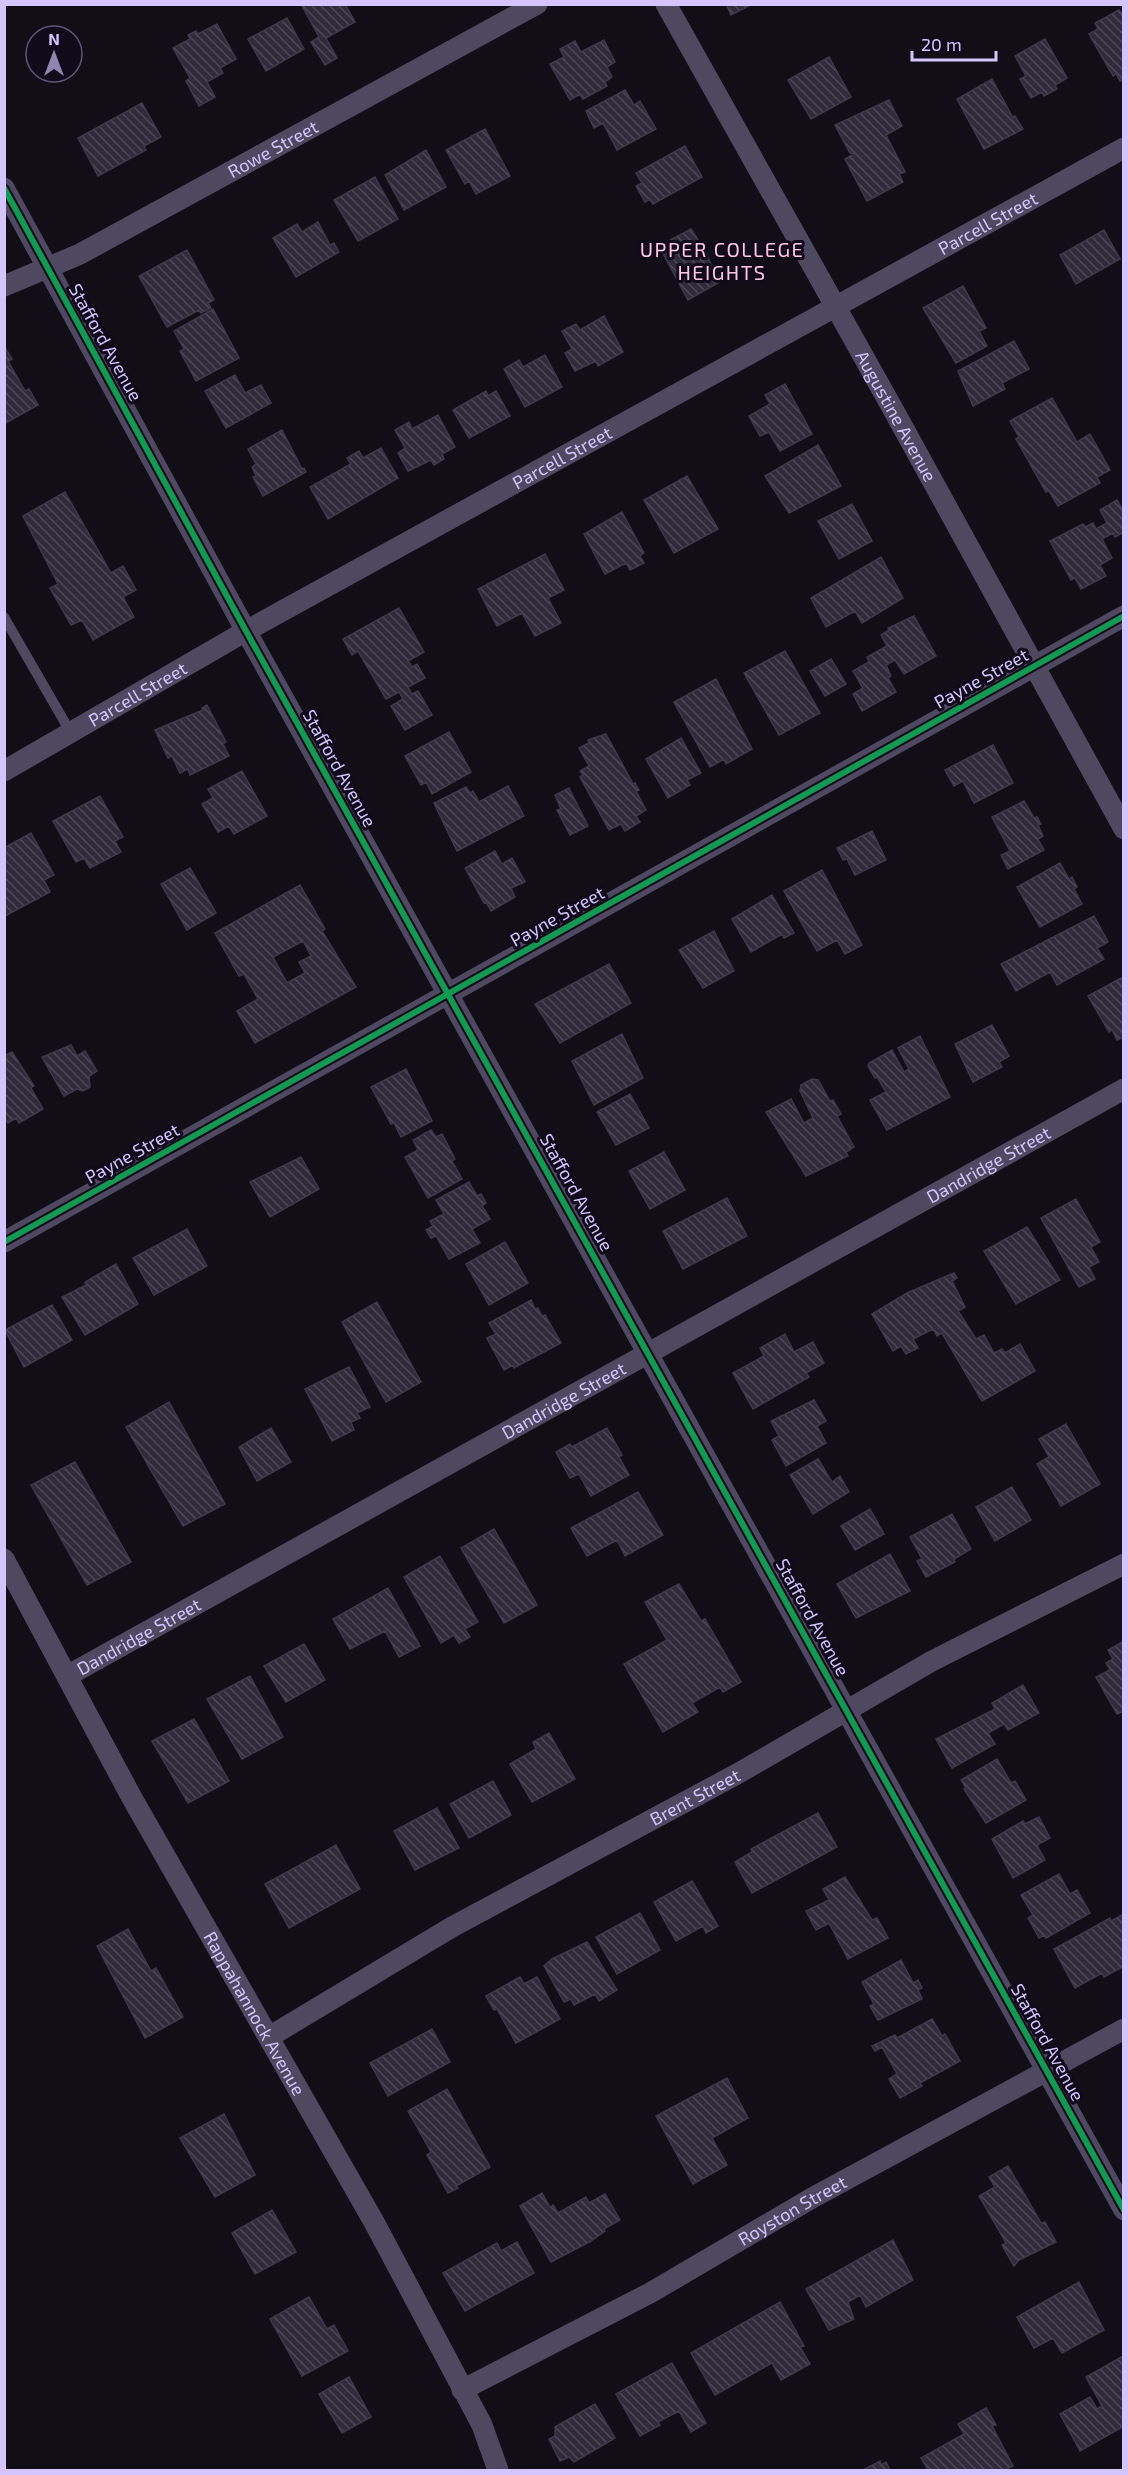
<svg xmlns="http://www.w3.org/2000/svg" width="1128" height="2475" font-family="'Exo 2',sans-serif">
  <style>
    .building { fill: url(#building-back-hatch); stroke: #3f384d; stroke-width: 1.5; fill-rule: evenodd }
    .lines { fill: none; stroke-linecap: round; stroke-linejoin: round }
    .service { stroke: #4e4961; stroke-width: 10 }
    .minor { stroke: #4e4961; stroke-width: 21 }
    .cycleway-casing { stroke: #100a1b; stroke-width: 10 }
    .cycleway { stroke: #139951; stroke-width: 6 }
    .labels { text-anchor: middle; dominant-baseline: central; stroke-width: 6; stroke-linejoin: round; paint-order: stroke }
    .street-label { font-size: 18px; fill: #d4c5ff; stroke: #100a1b }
    .neighbourhood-label { font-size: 20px; letter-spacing: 1.5px; fill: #ffc7e2; stroke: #100a1b }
  </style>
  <defs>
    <pattern id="building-back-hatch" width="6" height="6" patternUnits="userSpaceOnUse" patternTransform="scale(1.5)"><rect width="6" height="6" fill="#302b3b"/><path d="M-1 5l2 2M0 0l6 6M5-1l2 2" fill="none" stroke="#4d4858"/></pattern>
  </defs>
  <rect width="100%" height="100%" fill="#110e17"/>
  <path class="building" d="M301 4H345L355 22 326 38 337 58 325 65 311 42 319 37Z
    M726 4H748L749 6 731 15Z
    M1119 10 1124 15V79L1120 81 1116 74 1113 76 1089 34 1098 29 1095 23Z
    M287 18 304 49 266 71 248 39Z
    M217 24 236 59 220 68 223 73 207 82 215 97 199 106 186 81 190 78 173 48 190 39 188 35 196 31 198 34Z
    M1045 39 1067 78 1055 85 1057 89 1044 96 1042 92 1031 98 1020 79 1026 76 1015 56Z
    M604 40 615 62 607 67 612 77 605 82 607 86 583 99 580 94 570 100 550 64 564 57 560 49 575 41 581 52Z
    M829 57 851 97 811 119 788 80Z
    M992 79 1013 118 1015 116 1023 129 984 149 957 99Z
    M625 90 634 105 640 101 656 129 617 150 603 123 594 128 586 111Z
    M889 100 902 126 886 135 905 172 899 174 903 182 867 201 845 159 854 154 850 153 835 125Z
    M142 103 161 137 144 146 146 150 98 176 78 138Z
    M485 129 510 176 476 194 469 181 465 184 446 150Z
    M685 146 702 177 653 204 650 199 645 202 636 186 642 183 636 173Z
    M426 150 446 187 404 210 385 175Z
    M375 177 398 219 358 241 334 200Z
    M318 222 330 245 334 243 339 252 296 277 273 238 297 224 302 232Z
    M691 229 706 252 718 283 688 300 659 246Z
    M1104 230 1120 259 1076 284 1060 255Z
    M187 250 214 300 208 303 211 308 201 313 199 310 167 327 139 276Z
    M963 286 986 328 979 331 987 346 956 363 923 308Z
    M213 309 239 358 196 381 180 351 184 349 174 331Z
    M604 316 623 352 598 366 596 361 575 371 565 353 572 349 562 331 576 324 580 330Z
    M1014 341 1029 369 1002 383 1005 389 973 406 958 371Z
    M4 346 12 359 8 361 25 391 29 389 38 405 4 424Z
    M545 355 562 387 525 407 504 369 519 360 523 367Z
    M235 375 245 393 261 385 271 403 226 428 205 391Z
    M785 384 812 434 780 451 769 432 760 436 749 416 770 404 765 395Z
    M486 391 488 396 496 391 510 416 469 438 453 410Z
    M1052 398 1077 442 1090 434 1110 470 1097 477 1100 483 1058 506 1049 491 1046 492 1016 439 1019 437 1010 421Z
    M438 415 455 447 442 454 444 459 434 465 431 460 408 471 398 453 405 448 395 430 409 422 412 429Z
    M282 430 302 469 304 468 306 472 263 496 253 477 256 476 252 467 256 464 248 449Z
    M818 445 841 486 789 513 765 476Z
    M381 448 398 478 328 519 310 487 351 464 347 458 359 451 363 458Z
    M687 476 718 529 674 553 644 500Z
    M65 492 111 573 123 566 136 590 123 597 134 617 93 640 82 620 71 625 50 588 58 584 23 516Z
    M1117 500 1124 512V532L1115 537 1113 533 1102 539 1112 558 1100 565 1106 576 1081 589 1075 578 1071 580 1050 541 1083 524 1085 527 1093 523 1096 529 1107 523 1100 510Z
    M852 504 872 541 839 559 818 521Z
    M622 512 644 553 640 556 644 563 630 570 626 563 605 574 584 534Z
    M545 554 564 590 548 598 561 623 535 636 522 613 497 626 478 589Z
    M881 557 903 598 862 623 855 611 826 627 811 598Z
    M399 608 424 652 408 661 412 667 417 664 425 678 408 687 412 694 418 691 432 715 405 730 391 706 403 699 399 692 386 699 358 651 352 655 343 639Z
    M914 616 936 656 904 674 895 660 886 665 891 676 888 678 896 692 862 711 853 694 863 688 853 671 869 662 867 657 887 646 881 635 889 630 888 628Z
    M785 651 820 713 779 735 744 673Z
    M831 659 846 684 825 696 810 671Z
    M716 679 752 749 726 764 724 759 710 767 674 702Z
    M207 705 226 742 223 744 229 756 190 775 188 769 180 773 172 756 168 758 155 730 203 710 202 708Z
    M449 732 471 772 432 794 426 782 421 785 405 756Z
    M606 734 633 784 635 783 639 790 636 791 646 810 636 816 640 822 625 831 621 824 609 830 580 777 583 775 580 771 589 766 579 748 589 743 588 740Z
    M681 738 701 773 687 780 690 785 668 798 646 759Z
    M993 745 1013 783 974 803 963 781 954 786 945 770Z
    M242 771 267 816 234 834 229 826 218 832 202 804 213 798 208 789Z
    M508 786 524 816 457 851 434 803 466 787 470 793 473 791 479 802Z
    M569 788 588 826 570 835 557 810 561 809 555 795Z
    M100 796 123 837 115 841 121 852 90 868 84 858 76 862 53 821Z
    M1024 801 1034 818 1037 817 1041 824 1038 825 1043 836 1038 839 1044 850 1008 869 1001 855 1010 851 992 817Z
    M872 831 886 860 855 875 847 859 843 860 837 848Z
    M31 833 54 875 44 880 50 892 5 916 4 848Z
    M495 851 502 864 512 858 525 882 511 888 515 897 491 911 486 902 484 903 465 868Z
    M1060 863 1069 879 1072 877 1077 887 1074 889 1082 904 1040 927 1017 887Z
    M190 868 216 913 187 930 161 884Z
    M822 870 862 945 845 954 837 940 817 951 784 891Z
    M300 885 325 929 322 931 356 987 255 1043 237 1011 258 999 244 974 239 976 215 933ZM303 941 311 956 299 962 305 973 287 983 273 957Z
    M772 895 794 933 784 938 782 934 751 952 732 919Z
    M1094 916 1108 942 1097 948 1104 959 1057 985 1050 972 1016 991 1001 964Z
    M714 931 734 971 703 988 679 950Z
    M609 964 631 1003 560 1043 535 1004Z
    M1121 978 1124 983V1037L1117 1040 1112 1030 1109 1032 1088 996Z
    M992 1025 1009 1056 999 1062 1002 1067 973 1082 955 1044Z
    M622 1034 643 1078 594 1105 572 1061Z
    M920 1036 950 1097 887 1130 870 1100 886 1092 877 1077 875 1078 868 1066 869 1063 892 1050 904 1072 909 1069 898 1048Z
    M71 1045 77 1056 85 1051 97 1071 89 1076 90 1087 83 1091 77 1089 64 1096 42 1057Z
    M12 1052 34 1086 31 1088 43 1109 19 1123 16 1118 8 1123 4 1117V1056Z
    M406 1069 432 1121 401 1137 394 1123 391 1124 371 1087Z
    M812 1079 818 1080 830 1101 833 1100 841 1114 837 1116 854 1147 846 1152 848 1156 806 1176 766 1112 791 1099 804 1123 813 1118 800 1091 801 1085Z
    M630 1094 649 1128 616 1145 597 1112Z
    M431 1130 436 1137 442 1134 455 1159 452 1161 462 1179 428 1198 405 1157 418 1150 413 1140Z
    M664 1152 685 1190 650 1209 629 1171Z
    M301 1157 319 1189 270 1217 250 1182Z
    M469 1182 477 1196 481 1194 486 1203 482 1206 490 1219 472 1229 480 1243 449 1259 436 1236 431 1238 426 1230 433 1226 430 1221 444 1214 436 1200Z
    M727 1198 747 1236 683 1269 663 1231Z
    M1076 1199 1100 1242 1091 1247 1099 1262 1089 1267 1095 1279 1079 1287 1041 1218Z
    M1027 1227 1060 1280 1016 1304 984 1251Z
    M187 1229 207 1266 154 1295 133 1258Z
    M505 1242 528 1283 489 1305 466 1264Z
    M116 1264 138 1304 85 1335 62 1297 86 1285 85 1282Z
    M954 1273 957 1278 952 1281 965 1307 958 1311 976 1339 984 1335 994 1353 1002 1349 1005 1353 1020 1344 1035 1371 982 1401 942 1333 937 1336 933 1329 913 1339 918 1348 906 1354 901 1346 893 1351 872 1314 907 1293Z
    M531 1300 535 1309 538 1308 542 1316 545 1315 561 1343 514 1368 513 1365 504 1370 487 1338 496 1334 489 1323Z
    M377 1302 421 1382 386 1402 342 1322Z
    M52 1305 72 1340 24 1367 5 1330Z
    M785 1334 794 1352 813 1342 824 1363 806 1373 809 1377 753 1409 733 1373 764 1356 760 1348Z
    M349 1367 370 1407 357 1413 360 1418 351 1422 354 1430 332 1441 305 1389Z
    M814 1400 826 1421 817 1426 826 1443 786 1466 772 1440 779 1436 771 1421Z
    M169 1402 225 1504 183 1526 126 1427Z
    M1066 1424 1100 1484 1061 1506 1037 1464 1049 1457 1039 1439Z
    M271 1428 291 1462 257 1481 239 1447Z
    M607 1428 622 1455 619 1457 629 1475 591 1496 579 1474 570 1478 556 1452 570 1444 572 1447Z
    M818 1459 832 1482 840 1476 849 1492 813 1514 790 1475Z
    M75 1462 131 1562 87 1585 31 1485Z
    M1012 1487 1031 1520 995 1541 976 1507Z
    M638 1492 663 1535 625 1556 617 1540 587 1556 571 1528Z
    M870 1509 884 1534 855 1550 841 1526Z
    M952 1514 971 1549 954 1559 955 1562 926 1577 917 1561 922 1559 910 1537Z
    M494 1529 537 1605 504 1623 461 1548Z
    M890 1554 910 1591 856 1618 837 1584Z
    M440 1556 478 1622 465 1629 470 1637 459 1643 454 1635 441 1643 404 1577Z
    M679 1584 701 1621 705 1619 741 1682 723 1692 720 1687 692 1703 698 1712 663 1732 624 1664 667 1640 645 1602Z
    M388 1588 420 1646 399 1657 385 1631 350 1649 333 1619Z
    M1124 1641V1711L1117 1714 1096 1677 1110 1670 1106 1663 1113 1659 1108 1650Z
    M304 1644 325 1680 286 1702 264 1666Z
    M250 1676 283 1737 242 1759 207 1699Z
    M1023 1685 1039 1713 1008 1730 1004 1724 988 1733 995 1744 952 1768 936 1739 995 1709 992 1703Z
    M194 1719 229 1781 188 1803 152 1741Z
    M549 1733 575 1779 532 1802 510 1764 536 1749 533 1742Z
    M997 1759 1011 1783 1015 1781 1026 1800 986 1823 964 1789 966 1788 961 1780Z
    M493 1781 511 1815 469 1838 450 1804Z
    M437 1808 459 1848 415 1870 394 1831Z
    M818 1813 837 1847 752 1893 735 1862 752 1852 751 1849Z
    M1039 1817 1050 1838 1037 1845 1045 1860 1013 1878 992 1839 1023 1821 1025 1824Z
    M336 1845 360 1889 289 1928 265 1884Z
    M1059 1874 1070 1894 1077 1890 1090 1913 1046 1938 1044 1935 1039 1938 1028 1918 1033 1915 1021 1895Z
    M845 1877 872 1920 877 1918 888 1938 848 1959 829 1923 816 1930 806 1911 829 1900 823 1889Z
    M692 1881 718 1926 706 1933 703 1926 676 1941 654 1902Z
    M640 1913 660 1950 617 1974 596 1937Z
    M1124 1914V1966L1104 1977 1102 1973 1075 1988 1054 1949 1110 1918 1111 1921Z
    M128 1929 151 1971 156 1968 183 2017 145 2038 97 1946Z
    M587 1942 617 1990 599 2001 595 1994 574 2005 571 1999 564 2002 544 1966 552 1959Z
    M901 1960 913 1983 918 1980 922 1988 918 1990 922 1999 878 2020 870 2006 874 2004 862 1982Z
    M520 1977 524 1984 537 1977 560 2019 516 2043 497 2009 494 2010 486 1996Z
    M932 2019 942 2036 945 2034 960 2061 920 2083 922 2086 900 2098 889 2079 897 2074 882 2047 875 2051 872 2046 895 2035 897 2038Z
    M432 2029 450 2062 388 2096 370 2063Z
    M727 2078 748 2118 712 2138 727 2165 693 2184 656 2116Z
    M447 2089 490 2167 456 2186 458 2188 448 2193 427 2155 431 2152 408 2111Z
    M224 2114 255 2175 215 2197 180 2138Z
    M1008 2166 1041 2223 1045 2222 1056 2242 1019 2260 1014 2266 1002 2245 1006 2243 979 2196 995 2187 989 2177Z
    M542 2193 550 2207 553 2205 558 2213 586 2197 589 2203 605 2194 620 2220 604 2229 605 2231 591 2241 551 2262 520 2206Z
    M272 2210 296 2252 255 2274 232 2233Z
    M893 2240 913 2280 866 2307 860 2295 848 2302 854 2319 829 2330 806 2289Z
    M517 2242 534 2273 465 2311 443 2273 497 2243 501 2251Z
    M1079 2282 1104 2330 1062 2353 1053 2338 1034 2348 1017 2317Z
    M309 2297 327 2329 334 2325 348 2351 302 2376 270 2319Z
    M780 2302 804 2346 800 2347 810 2364 781 2380 772 2363 715 2395 691 2353Z
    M1123 2356 1124 2426 1080 2451 1060 2414 1090 2397 1097 2409 1102 2406 1086 2377Z
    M672 2363 706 2423 691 2432 679 2411 658 2422 660 2425 640 2436 616 2394Z
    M349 2377 371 2417 342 2433 319 2394Z
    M595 2404 615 2438 574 2462 569 2457 560 2461 549 2439 555 2436V2427Z
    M986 2408 996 2425 992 2426 1013 2466 1005 2470H928L921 2458 964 2434 958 2424Z
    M880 2461 881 2465 886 2462 890 2470H863Z"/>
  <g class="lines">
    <path class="service" d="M4 617 71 733"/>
    <g class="minor">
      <path id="s1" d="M666 4 894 411 1124 829"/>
      <path d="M4 188 246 631 1124 2210"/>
      <path id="s2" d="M4 286 80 254 537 4"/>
      <path id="s3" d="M4 771 246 631 1124 148"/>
      <path d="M4 1242 1124 616"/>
      <path id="s4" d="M4 1559 132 1798 374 2222 482 2425 498 2470"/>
      <path id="s5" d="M67 1676 1124 1089"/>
      <path id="s6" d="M269 2037 452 1927 737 1774 932 1661 1124 1564"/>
      <path id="s7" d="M462 2390 650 2293 812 2198 1124 2029"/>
    </g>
    <g class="cycleway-casing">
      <path id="cycleway" d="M4 188 246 631 1124 2210
        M4 1242 1124 616"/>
    </g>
    <use href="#cycleway" class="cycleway"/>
  </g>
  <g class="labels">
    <g class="street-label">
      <text stroke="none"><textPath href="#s2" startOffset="302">Rowe Street</textPath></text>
      <text stroke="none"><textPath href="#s3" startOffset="1126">Parcell Street</textPath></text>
      <text transform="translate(106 342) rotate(61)">Stafford Avenue</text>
      <text stroke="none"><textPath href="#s1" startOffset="472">Augustine Avenue</textPath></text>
      <text stroke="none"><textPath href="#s3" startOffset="640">Parcell Street</textPath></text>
      <text transform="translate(981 678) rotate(-29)">Payne Street</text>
      <text stroke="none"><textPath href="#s3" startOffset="154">Parcell Street</textPath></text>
      <text transform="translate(340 768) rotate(61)">Stafford Avenue</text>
      <text transform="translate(557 916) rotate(-29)">Payne Street</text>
      <text transform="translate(132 1153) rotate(-29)">Payne Street</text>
      <text stroke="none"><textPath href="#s5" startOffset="1054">Dandridge Street</textPath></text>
      <text transform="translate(577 1192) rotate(61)">Stafford Avenue</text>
      <text stroke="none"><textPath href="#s5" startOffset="568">Dandridge Street</textPath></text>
      <text transform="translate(813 1617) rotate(61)">Stafford Avenue</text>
      <text stroke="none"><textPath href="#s5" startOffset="82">Dandridge Street</textPath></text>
      <text stroke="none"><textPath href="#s6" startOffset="489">Brent Street</textPath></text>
      <text stroke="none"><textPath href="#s4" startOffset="519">Rappahannock Avenue</textPath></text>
      <text transform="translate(1048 2042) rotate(61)">Stafford Avenue</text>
      <text stroke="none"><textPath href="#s7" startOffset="376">Royston Street</textPath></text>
    </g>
    <g class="neighbourhood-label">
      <text x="722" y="249">UPPER COLLEGE<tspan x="722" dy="23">HEIGHTS</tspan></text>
    </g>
  </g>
  <rect width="1128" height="2475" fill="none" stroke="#d4c5ff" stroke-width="12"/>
  <g transform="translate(54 54)"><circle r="28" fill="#100a1b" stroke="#5e5576" stroke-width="1.5"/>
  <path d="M0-4.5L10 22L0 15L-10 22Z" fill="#9085ae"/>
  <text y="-9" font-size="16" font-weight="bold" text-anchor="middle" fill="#d4c5ff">N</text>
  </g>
  <path d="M912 51v9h84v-9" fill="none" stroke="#d4c5ff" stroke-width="3"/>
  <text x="921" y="51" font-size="18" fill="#d4c5ff" stroke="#100a1b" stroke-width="4.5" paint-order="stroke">20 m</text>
</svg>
